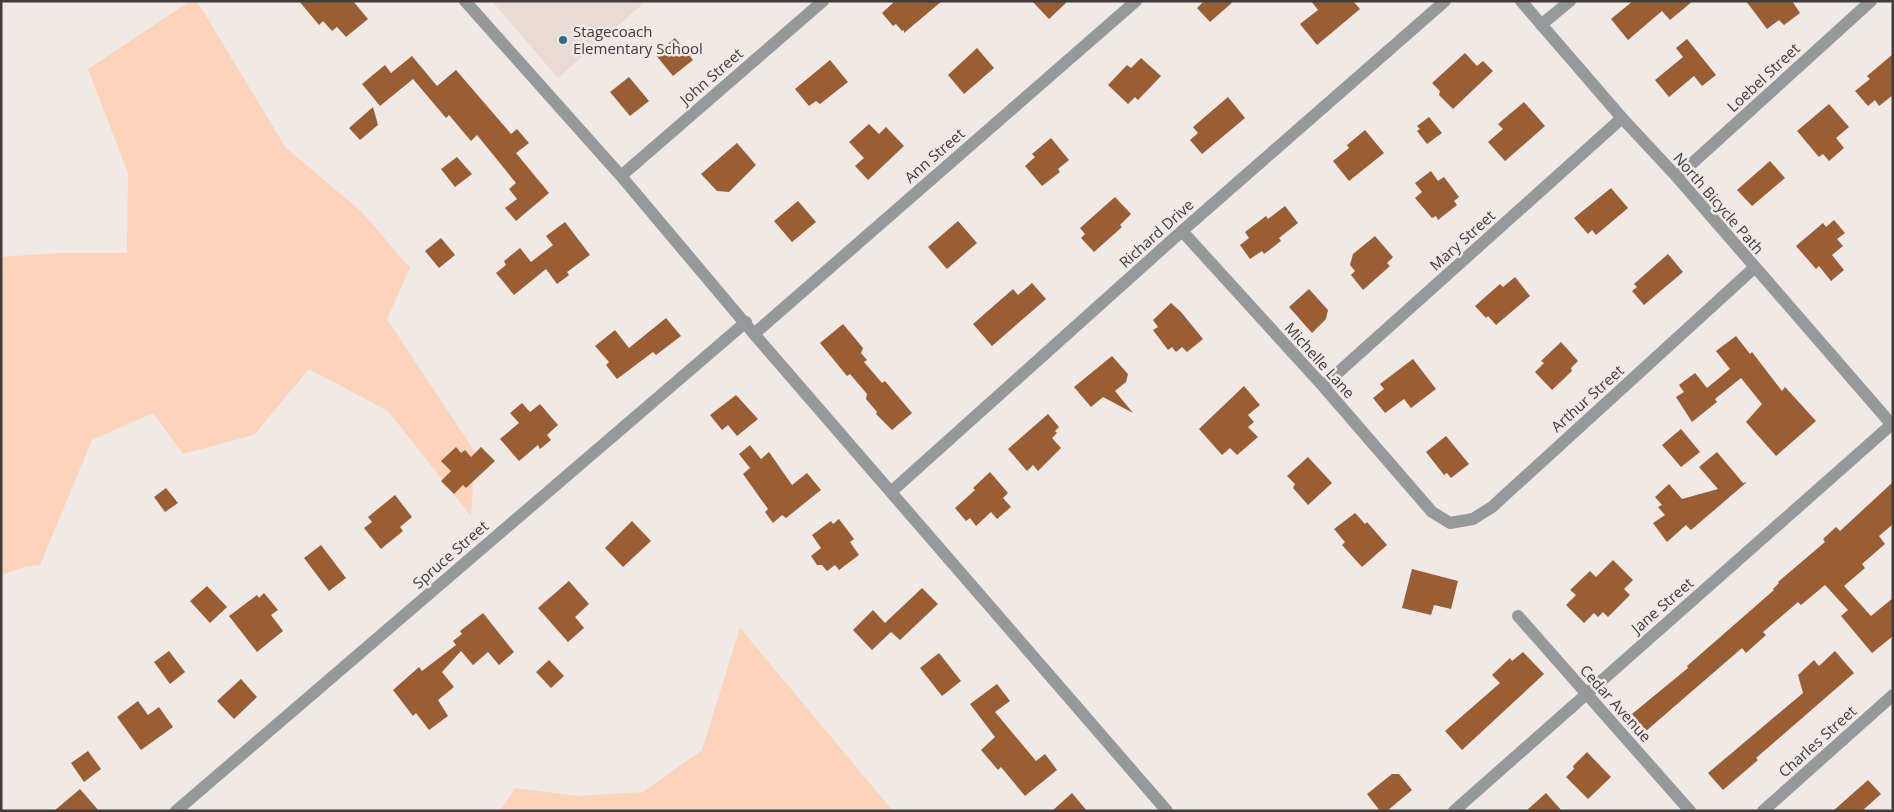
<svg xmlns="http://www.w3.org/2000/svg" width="1894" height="812" font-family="'Open Sans',sans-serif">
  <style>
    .built { fill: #e9dbd3 }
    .green { fill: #fbd4bb }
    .building { fill: #9a5e35 }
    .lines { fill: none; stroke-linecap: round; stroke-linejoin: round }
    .minor { stroke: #95999a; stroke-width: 12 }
    .poi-dot { fill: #2c6c80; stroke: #f0e9e5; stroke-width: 2 }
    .labels { text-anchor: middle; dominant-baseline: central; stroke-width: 5; stroke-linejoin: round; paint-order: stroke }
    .poi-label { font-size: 15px; fill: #3f3c3b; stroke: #f0e9e5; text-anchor: start }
    .street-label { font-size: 15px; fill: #3f3c3b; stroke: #f0e9e5 }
  </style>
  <rect width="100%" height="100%" fill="#f0e9e5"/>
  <path class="built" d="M492 1H646L558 78Z"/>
  <path class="green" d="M190 1H197L286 148 362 212 410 268 387 319 475 452 471 516 388 411 309 369 254 435 183 454 153 413 92 440 40 565 24 567 1 575V257L59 253H127L128 173 88 69Z
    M740 628 893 811H500L515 788 577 796 643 792 702 750Z"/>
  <path class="building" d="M299 1H353L368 19 346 37 337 27 332 31 323 21 319 25Z
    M895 1H942L904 33V30L902 31 896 24 893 26 882 13Z
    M1032 1H1068L1049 19Z
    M1204 1H1234L1210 22 1197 8Z
    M1311 1H1353L1360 9 1317 45 1300 24 1318 10Z
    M1633 1H1693L1670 20 1662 11 1628 40 1611 19Z
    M1746 1H1792L1800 13 1784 25 1779 20 1767 29Z
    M675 38 693 60 673 76 655 54Z
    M1687 39 1716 75 1702 86 1694 76 1669 97 1655 80 1683 57 1676 48Z
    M977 48 994 68 964 94 948 75Z
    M1465 53 1477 66 1483 61 1493 71 1453 109 1439 95 1440 91 1432 83Z
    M1893 54V95L1879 106 1875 100 1868 106 1855 91 1870 79 1867 76Z
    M412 56 437 86 456 70 511 134 517 129 529 143 516 153 549 193 516 221 505 208 517 199 509 189 516 183 477 135 471 141 449 115 446 118 413 79 380 106 362 84 385 65 391 73Z
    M1141 58 1161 76 1138 100 1135 97 1128 104 1108 85 1127 65 1131 68Z
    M830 60 848 82 820 104 816 101 809 106 795 89Z
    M629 77 649 101 630 116 610 92Z
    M1228 97 1245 118 1202 154 1190 140 1198 133 1193 127Z
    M1524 102 1545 126 1505 161 1488 142 1503 129 1498 124Z
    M1829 104 1849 127 1836 138 1844 148 1829 161 1823 154 1819 157 1797 131Z
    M373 107 378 125 360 140 349 128Z
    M1429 117 1442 133 1427 144 1417 131 1420 129 1417 126Z
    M869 124 879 134 886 127 904 146 868 180 855 166 864 158 849 142Z
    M1365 130 1384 153 1349 181 1333 161 1349 148 1347 145Z
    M1051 138 1069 160 1058 169 1060 172 1042 186 1025 166 1035 157 1032 154Z
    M737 143 756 165 729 192 717 191 701 174Z
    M457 157 472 174 455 187 441 169Z
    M1770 161 1785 178 1752 206 1737 190Z
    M1431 171 1438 181 1444 177 1459 197 1454 201 1457 205 1438 220 1436 216 1432 218 1415 198 1422 192 1415 183Z
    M1611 188 1628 208 1596 235 1592 230 1588 234 1574 218Z
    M1115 197 1131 214 1120 225 1122 227 1094 252 1081 238 1085 234 1080 228Z
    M798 201 816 222 792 242 774 221Z
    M1285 206 1298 223 1279 238 1281 241 1264 254 1262 251 1250 259 1240 245 1249 238 1245 232 1266 216 1268 219Z
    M1834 220 1845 233 1837 239 1843 246 1832 255 1844 270 1831 281 1819 266 1816 269 1796 246 1823 223 1826 227Z
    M958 221 977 243 947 269 928 247Z
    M565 222 590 255 567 272 569 275 557 284 546 269 514 295 496 273 506 265 504 261 520 248 531 262 553 245 546 236Z
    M1375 236 1393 257 1387 263 1390 266 1363 290 1351 275 1355 271 1350 265 1353 254Z
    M441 238 455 255 439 268 425 251Z
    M1668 254 1683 272 1644 305 1632 291 1637 287 1634 284Z
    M1515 277 1530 296 1496 325 1488 316 1486 318 1475 306 1500 284 1503 287Z
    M1032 283 1046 299 992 346 973 324 1013 289 1018 295Z
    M1309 289 1328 310 1326 319 1312 333 1289 307Z
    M1171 303 1181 312 1203 339 1187 352 1182 347 1176 352 1172 347 1168 350 1153 330 1158 327 1153 320Z
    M666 318 681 336 656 355 653 352 617 379 606 365 609 362 595 346 615 330 629 348Z
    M843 324 863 348 861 353 867 360 864 362 882 383 885 381 912 413 892 430 876 414 877 412 866 399 867 394 850 374 847 376 820 343Z
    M1736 336 1750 354 1752 352 1782 391 1785 387 1816 421 1776 456 1746 422 1762 404 1741 378 1715 399 1717 402 1692 422 1676 397 1684 392 1679 385 1695 373 1707 388 1730 369 1716 351Z
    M1561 342 1578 361 1571 368 1572 371 1552 390 1535 372 1544 363 1541 361Z
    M1112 356 1128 374 1126 382 1115 391 1133 413 1103 397 1091 407 1074 387Z
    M1413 359 1436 389 1411 408 1404 399 1385 413 1373 398 1384 389 1380 384Z
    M1244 386 1260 405 1248 415 1254 422 1248 427 1258 437 1237 455 1230 448 1222 455 1199 429Z
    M736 395 758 419 737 436 728 425 722 430 710 415Z
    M522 403 530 412 540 404 558 425 547 435 551 440 540 449 538 445 519 461 500 439 519 423 510 413Z
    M1048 414 1059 427 1055 431 1057 433 1052 438 1061 448 1038 471 1033 465 1027 471 1008 449Z
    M1681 429 1700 452 1681 467 1662 445Z
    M1446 436 1469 464 1451 478 1447 473 1444 475 1426 452Z
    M750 445 761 459 769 452 792 485 807 473 821 490 786 518 782 515 773 523 765 512 768 509 743 474 750 468 739 454Z
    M456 447 461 453 465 450 471 457 481 447 495 461 466 488 463 485 454 494 441 481 451 471 441 461Z
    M1717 452 1743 483 1747 482 1691 530 1686 525 1667 542 1653 523 1665 515 1658 507 1662 505 1655 497 1669 484 1682 499 1718 489 1699 467Z
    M1308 457 1332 483 1308 505 1293 488 1295 484 1287 476Z
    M990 472 1008 493 1003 498 1011 507 997 519 991 512 976 526 970 518 966 521 955 508 975 490 973 488Z
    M1893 482V524L1879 536 1885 544 1862 564 1865 568 1844 586 1871 616 1893 598V636L1872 653 1841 616 1848 610 1825 585 1801 605 1798 602 1763 632 1766 635 1746 653 1742 648 1646 731 1632 714 1688 668 1687 666 1774 590 1773 589 1779 583 1778 582 1825 542 1823 539 1836 527 1840 531Z
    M166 488 178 503 165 512 154 497Z
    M395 495 412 517 400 527 403 531 381 549 364 528 372 522 368 517Z
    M1355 513 1365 524 1367 522 1387 545 1362 567 1342 545 1345 542 1334 529Z
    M839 519 854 539 850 542 859 555 839 570 835 565 827 571 822 565H817L811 556 821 548 812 535 831 521 833 524Z
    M632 521 651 541 623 567 605 548Z
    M321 545 346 578 329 591 304 558Z
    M1613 560 1633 580 1624 589 1630 595 1608 617 1603 612 1598 617 1594 613 1584 623 1566 605 1576 595 1570 590 1590 571 1596 577Z
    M1412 569 1458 581 1451 609 1434 605 1431 615 1402 608Z
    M569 581 589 604 575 617 584 628 568 642 538 608Z
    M207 586 227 607 210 623 190 601Z
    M922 588 938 604 900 640 891 632 872 650 853 630 873 610 885 623Z
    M264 593 278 610 271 615 283 631 257 652 229 616 257 595 259 598Z
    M483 613 514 652 499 665 488 652 473 665 461 651 442 672 454 687 438 700 448 716 429 730 416 713 413 716 393 690 419 667 422 671 456 645 453 641 462 634 460 631Z
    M169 651 185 672 170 684 154 662Z
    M1835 651 1854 673 1756 758 1758 760 1723 790 1708 773 1803 693 1798 675 1814 660 1819 666Z
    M1523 652 1544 674 1462 750 1445 731 1500 683 1492 675 1510 658 1512 661Z
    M939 653 961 681 942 696 920 668Z
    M549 660 564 676 551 688 536 672Z
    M241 679 257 697 234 719 217 701Z
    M997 684 1010 701 995 712 1036 761 1045 754 1057 770 1025 796 1001 767 998 770 981 750 995 737 970 704Z
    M138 701 148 715 159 707 173 727 141 750 117 717Z
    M88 751 101 769 84 782 71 763Z
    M1587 752 1611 777 1588 799 1566 777 1574 769 1573 766Z
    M1392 774H1399L1412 790 1387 811H1380L1367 794Z
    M1868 780 1881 794 1862 811H1833Z
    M80 789 99 811H54Z
    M1072 793 1087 811H1052Z
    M1546 793 1562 811H1526Z"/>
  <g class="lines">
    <path class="minor" d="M465 1 621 176 754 334 1167 811
      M1521 1 1622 118 1677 177 1893 426
      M1541 25 1570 1
      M621 176 823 1
      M1677 177 1871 1
      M1182 231 1323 386 1432 512 1450 523 1473 519 1492 507 1754 268
      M754 334 1136 1
      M1323 386 1622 118
      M892 491 1182 231 1445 1
      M1518 616 1690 811
      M176 811 746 322
      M1454 811 1891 425
      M1763 811 1893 695"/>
  </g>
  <circle class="poi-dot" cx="563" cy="40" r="5"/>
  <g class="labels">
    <g class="poi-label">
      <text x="573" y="31">Stagecoach<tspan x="573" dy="17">Elementary School</tspan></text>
    </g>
    <g class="street-label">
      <text transform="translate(711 76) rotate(-41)">John Street</text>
      <text transform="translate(1763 77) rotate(-43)">Loebel Street</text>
      <text transform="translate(934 155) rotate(-41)">Ann Street</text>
      <text transform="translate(1719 203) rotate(49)">North Bicycle Path</text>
      <text transform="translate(1156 233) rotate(-42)">Richard Drive</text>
      <text transform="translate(1462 240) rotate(-42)">Mary Street</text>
      <text transform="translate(1320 360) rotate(48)">Michelle Lane</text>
      <text transform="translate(1587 398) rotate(-42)">Arthur Street</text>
      <text transform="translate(450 554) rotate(-41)">Spruce Street</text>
      <text transform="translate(1662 605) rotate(-41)">Jane Street</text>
      <text transform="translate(1616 703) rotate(48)">Cedar Avenue</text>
      <text transform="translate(1817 741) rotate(-42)">Charles Street</text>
    </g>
  </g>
  <rect width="1894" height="812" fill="none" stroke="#3f3c3b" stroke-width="5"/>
</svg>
